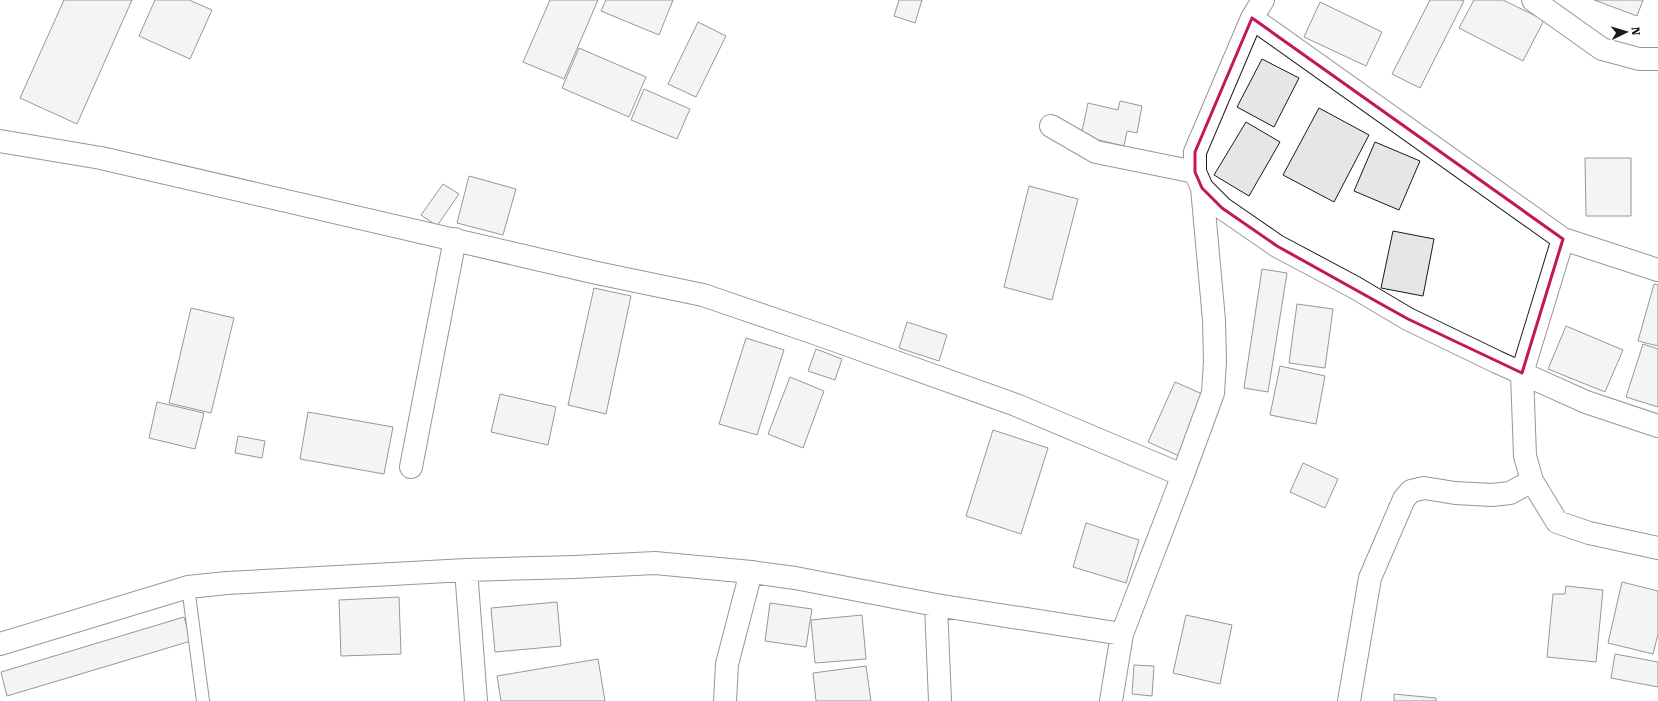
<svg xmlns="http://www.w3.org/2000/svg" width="1658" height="701" font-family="'Roboto Serif',serif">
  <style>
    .building { fill: #e6e6e6; stroke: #1a1a1a }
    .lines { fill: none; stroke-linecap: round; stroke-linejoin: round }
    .lane-casing { stroke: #1a1a1a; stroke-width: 14 }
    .street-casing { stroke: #1a1a1a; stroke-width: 24 }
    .lane { stroke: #fff; stroke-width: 12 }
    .street { stroke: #fff; stroke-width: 22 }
    .marked { fill: none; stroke: #c2185b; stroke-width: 3; stroke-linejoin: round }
  </style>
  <rect width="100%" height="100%" fill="#fff"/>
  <path class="building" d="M64 0H132L77 124 20 98Z
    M155 0H189L212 10 190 59 139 36Z
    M550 0H598L564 79 523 62Z
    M606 0H673L659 35 601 11Z
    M899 0H922L915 23 894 16Z
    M1430 0H1461L1464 1 1420 88 1392 74Z
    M1474 0H1503L1544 20 1523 61 1459 28Z
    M1594 0H1643L1637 16Z
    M1320 2 1382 32 1366 66 1304 37Z
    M698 22 726 36 696 97 668 84Z
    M579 48 646 77 629 117 562 88Z
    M1262 59 1299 78 1274 127 1237 107Z
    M644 89 690 109 677 139 631 120Z
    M1120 101 1142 106 1137 133 1127 131 1124 146 1081 136 1088 103 1118 110Z
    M1319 108 1369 135 1334 202 1283 175Z
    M1246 122 1280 142 1249 196 1214 175Z
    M1375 142 1420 161 1399 210 1354 191Z
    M1585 158H1631V216H1586Z
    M469 176 516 189 503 235 457 223Z
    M443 184 459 194 437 226 421 215Z
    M1029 186 1078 199 1052 300 1004 287Z
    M1393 231 1434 239 1423 296 1381 288Z
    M1262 269 1287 273 1268 392 1244 388Z
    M1654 284 1658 285V346L1638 341Z
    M594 288 631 296 606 414 568 405Z
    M1297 304 1333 309 1325 368 1289 363Z
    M191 308 234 318 211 413 169 403Z
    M907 322 947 335 939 361 899 348Z
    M1566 326 1623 350 1605 392 1548 369Z
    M746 338 784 350 757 435 719 424Z
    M1643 344 1658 349V407L1626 397Z
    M816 349 842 359 835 380 808 371Z
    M1280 366 1325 376 1316 424 1270 415Z
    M790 377 824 391 803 448 768 434Z
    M1175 382 1207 396 1179 456 1148 442Z
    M500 394 556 407 548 445 491 432Z
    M157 402 204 413 195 449 149 438Z
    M308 412 393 427 384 474 300 459Z
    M993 430 1048 448 1021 534 966 516Z
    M238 436 265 441 262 458 235 453Z
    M1303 463 1338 479 1325 508 1290 492Z
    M1086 523 1139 540 1126 583 1073 567Z
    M1622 582 1658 591V634L1653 654 1608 643Z
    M1566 586 1603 590 1596 662 1547 657 1553 594H1565Z
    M399 597 401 654 341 656 339 600Z
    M557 602 561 646 495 652 491 608Z
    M770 603 812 609 806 647 765 641Z
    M862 615 866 659 815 663 811 620Z
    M1186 615 1232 625 1220 684 1173 673Z
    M184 617 191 641 7 696 1 672Z
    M1615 654 1658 662V687L1611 678Z
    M598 659 605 701H501L497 676Z
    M1134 665 1154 666 1152 696 1132 694Z
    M866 666 871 701H816L813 673Z
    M1394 694 1436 698V701H1394Z"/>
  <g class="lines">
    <g class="lane-casing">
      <path id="lane" d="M188 587 203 701"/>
    </g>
    <g class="street-casing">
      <path id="street" d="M1263 0 1252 18 1195 152V172L1202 188 1222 208 1277 246 1354 287 1408 319 1497 362 1586 402 1658 426
        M1533 0 1602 49 1639 59H1658
        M1252 18 1563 239 1658 270
        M1051 126 1096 152 1195 172
        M0 141 101 158 597 273 703 295 820 335 1016 405 1175 472 1181 480 1122 634 1111 701
        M1563 239 1522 373 1525 456 1532 481 1557 522 1589 533 1658 548
        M411 467 455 239
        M1181 480 1213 393 1215 362 1214 320 1202 188
        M466 570 476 701
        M936 605 940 701
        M0 644 188 587 227 583 466 570 574 567 655 563 751 572 795 578 936 605 1122 634
        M725 701 727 664 751 572
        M1349 701 1370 578 1404 499 1411 491 1424 488 1455 493 1492 495 1510 493 1532 481"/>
    </g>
    <use href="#lane" class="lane"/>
    <use href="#street" class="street"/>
  </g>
  <path d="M0 0H1658V701H0ZM1252 18 1563 239 1522 373 1408 319 1277 246 1222 208 1202 188 1195 172V152Z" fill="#fff" fill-opacity=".55" fill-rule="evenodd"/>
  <path class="marked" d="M1252 18 1563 239 1522 373 1408 319 1277 246 1222 208 1202 188 1195 172V152Z"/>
  <g transform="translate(1626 32) rotate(85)" stroke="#ffffff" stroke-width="3" paint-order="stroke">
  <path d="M0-3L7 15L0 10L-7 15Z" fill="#1a1a1a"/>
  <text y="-6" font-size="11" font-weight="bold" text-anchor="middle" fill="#1a1a1a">N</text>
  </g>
</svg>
